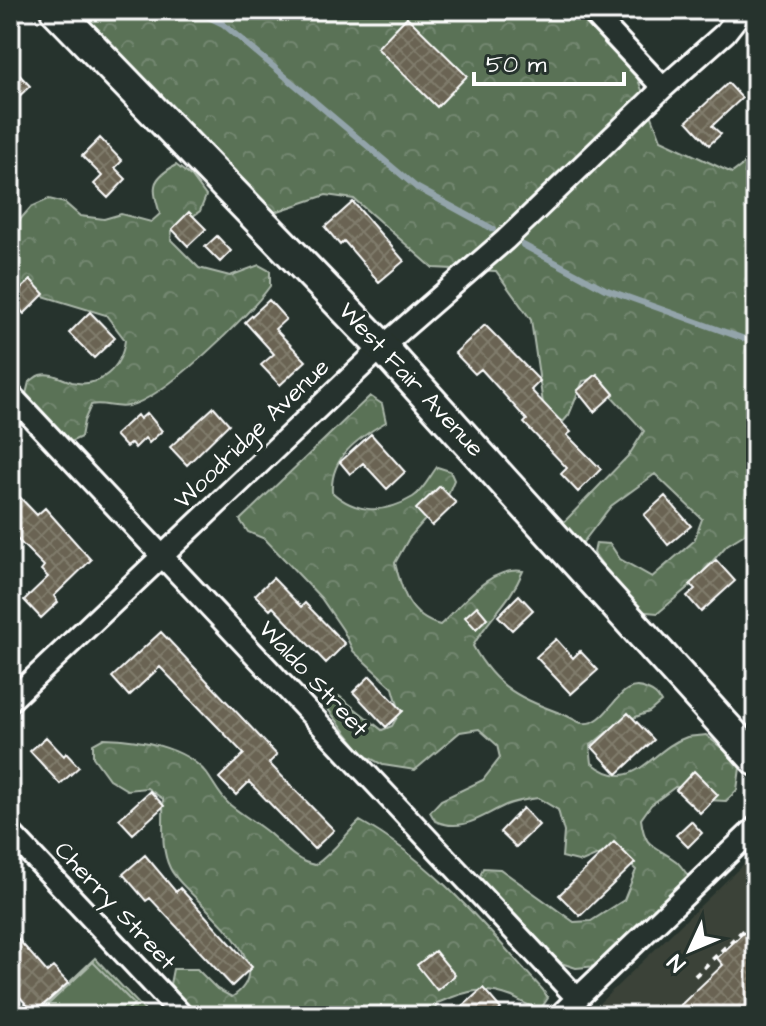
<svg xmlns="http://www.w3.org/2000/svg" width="766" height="1026" font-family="'Architects Daughter',sans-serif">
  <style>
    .built { fill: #3a4238 }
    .forest { fill: url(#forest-crowns); stroke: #acb8ab; stroke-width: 2 }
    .park { fill: url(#park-dots); stroke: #acb8ab; stroke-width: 2 }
    .garden { fill: #5a7257; stroke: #acb8ab; stroke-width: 2 }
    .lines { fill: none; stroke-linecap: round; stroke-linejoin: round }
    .stream { stroke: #93a4aa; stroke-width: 6 }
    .building { fill: url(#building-cross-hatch); stroke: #fff; stroke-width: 2 }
    .street-casing { stroke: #fff; stroke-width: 26 }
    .secondary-casing { stroke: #fff; stroke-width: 36 }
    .path { stroke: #fff; stroke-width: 4; stroke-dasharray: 6 6; stroke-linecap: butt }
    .street { stroke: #26332d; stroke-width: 20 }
    .secondary { stroke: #26332d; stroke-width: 30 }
    .labels { text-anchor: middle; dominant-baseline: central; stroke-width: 7; stroke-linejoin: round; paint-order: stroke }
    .street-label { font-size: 24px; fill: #fff; stroke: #26332d }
  </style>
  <defs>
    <pattern id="forest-crowns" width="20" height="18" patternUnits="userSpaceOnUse" patternTransform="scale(2)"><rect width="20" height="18" fill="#5a7257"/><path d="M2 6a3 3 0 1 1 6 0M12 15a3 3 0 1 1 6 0" fill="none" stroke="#738770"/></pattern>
    <pattern id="park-dots" width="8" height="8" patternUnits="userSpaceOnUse" patternTransform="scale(2)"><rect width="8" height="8" fill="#5a7257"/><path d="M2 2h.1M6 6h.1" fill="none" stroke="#738770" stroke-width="1.8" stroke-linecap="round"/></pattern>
    <pattern id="building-cross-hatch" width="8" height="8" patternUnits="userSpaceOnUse" patternTransform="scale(2)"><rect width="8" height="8" fill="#6a6452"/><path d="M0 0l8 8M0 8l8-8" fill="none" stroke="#807b6c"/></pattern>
  </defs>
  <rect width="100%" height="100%" fill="#26332d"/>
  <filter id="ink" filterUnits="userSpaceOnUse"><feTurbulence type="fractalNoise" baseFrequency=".0125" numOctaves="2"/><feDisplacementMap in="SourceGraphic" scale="16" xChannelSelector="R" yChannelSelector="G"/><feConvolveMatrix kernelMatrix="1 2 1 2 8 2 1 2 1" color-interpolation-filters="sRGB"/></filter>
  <g filter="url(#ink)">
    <path class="built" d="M756 852V1016H586Z"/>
    <path class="forest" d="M76 10H609L616 22 661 140 732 173 756 155V274L745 288 748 319 756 322V527L727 545 693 583 658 613 635 611 594 553 596 543 610 544 620 559 652 577 694 541 702 519 655 474 611 506 581 545 562 532 564 522 629 455 644 431 595 378 583 381 569 415 563 422 550 415 543 404 531 320 496 271 433 268 354 199 326 195 269 214Z
      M176 165 192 177 206 196 200 211 172 231 171 240 199 268 230 276 259 265 270 271V286C249 316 163 399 128 406 115 409 104 402 91 405L84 421 81 437 68 443 25 398 29 382C33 380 36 376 40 375 51 372 62 379 72 382 100 389 122 367 125 340L106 315 43 296C25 295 21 312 10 324V231L31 207 49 199 65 203 80 216 104 219 121 214 151 222 160 214C152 187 150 179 176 165Z
      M370 396 382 404 386 422C358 438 330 457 332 492 356 514 385 514 413 497 423 491 430 476 437 467L450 471 454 480 449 492 409 538 395 563C402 591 409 617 440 625 463 604 489 566 523 571 510 603 489 617 473 646 496 689 522 699 565 715 570 717 577 722 582 723 611 727 617 674 648 690 655 693 657 695 661 702L649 712 617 724 590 746 592 763C634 797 650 749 687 737 693 736 700 736 706 735L724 750 740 768 737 790 726 801 707 800 693 788 675 787 651 805 641 819C645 850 654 844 676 861 680 864 684 871 688 875L683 888 627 943 597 966 576 968 561 963 512 916 479 879 483 868 500 869 574 922 591 921 624 900 636 870 620 855 605 852 582 862 562 857 564 832 558 810 538 798C527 800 516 801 506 805 481 816 463 833 435 821L430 812 441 800 483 780 500 758 497 745 479 729 460 732 415 770 383 765 364 755 327 708 326 698 339 696 382 730 392 726 400 712 393 688 353 651 343 630 321 598 265 539 248 532 240 520Z
      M104 738C138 739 185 746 207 774 215 785 219 795 229 804 242 815 257 823 270 834 285 847 295 861 315 865 333 853 344 836 360 821 434 862 486 928 543 990L548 998 542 1007C528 1008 524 1002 512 997 480 985 466 992 437 1003L433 1016H350L347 1013 323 1016H196L170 984 173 969H197L217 989 232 997C288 961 184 898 170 868 160 848 164 821 163 799L147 788 127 790 109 779 93 757V744Z"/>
    <path class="park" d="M95 958 150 1016H34Z"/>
    <path class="garden" d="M93 962 134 1004 122 1016H36Z"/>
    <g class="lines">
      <path class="stream" d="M194 10 223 24 416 187 493 229
        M523 245 605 289 756 343"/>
    </g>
    <path class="building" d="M407 17 467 76 437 107 377 48Z
      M10 65 30 86 10 105Z
      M728 83 742 98 712 126 721 134 709 145 687 121Z
      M100 138 122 161 115 168 126 179 108 198 94 184 102 176 82 156Z
      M353 202 404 261 379 282 344 241 340 245 325 227Z
      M189 212 206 229 188 246 172 229Z
      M217 236 231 251 220 262 205 247Z
      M31 280 44 294 24 314 10 299Z
      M269 300 286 319 275 329 306 361 280 385 261 365 274 354 245 322Z
      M90 312 115 338 94 358 69 333Z
      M485 325 540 381 531 390 571 432 567 435 601 469 578 492 561 474 567 468 524 423 527 420 481 369 475 374 455 353Z
      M597 374 614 394 594 412 577 391Z
      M214 407 229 424 187 465 170 447Z
      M147 413 162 431 149 443 145 438 135 448 131 443 126 447 115 435 137 415 140 419Z
      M371 434 405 472 387 489 363 463 350 474 340 462Z
      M440 486 456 503 432 526 416 509Z
      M10 487 37 515 45 508 91 560 54 596 58 602 41 618 24 600 48 577 41 570 44 566 10 532Z
      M665 496 691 526 668 545 644 515Z
      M716 560 735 581 701 612 687 596 695 589 690 584Z
      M273 578 301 607 305 603 345 644 326 663 273 607 270 610 255 595Z
      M519 595 533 610 512 630 498 616Z
      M477 606 487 618 476 629 465 617Z
      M161 632 277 755 269 763 334 830 314 849 249 782 236 795 219 778 244 754 160 667 129 696 112 677Z
      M556 639 573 658 580 651 598 670 571 694 536 657Z
      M370 676 403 711 386 727 353 692Z
      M628 713 654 740 617 774 592 747Z
      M46 737 64 756 66 753 79 767 60 784 30 751Z
      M694 771 718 795 700 813 676 790Z
      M150 791 164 806 133 834 119 819Z
      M523 808 539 825 516 847 500 832Z
      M691 821 702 833 688 847 676 835Z
      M614 842 635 863 580 916 559 895Z
      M145 855 176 892 180 888 252 967 232 986 150 898 146 901 123 874Z
      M756 921V1016H669L723 965 717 958Z
      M10 930 47 972 53 967 68 983 34 1013 10 986Z
      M435 951 455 975 437 990 417 965Z
      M483 988 501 1009 493 1016H452Z"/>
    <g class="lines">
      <g class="street-casing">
        <path id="street" d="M590 10 663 88
          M10 394 578 999
          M10 701 382 347 505 240 663 88 725 33 743 10
          M10 832 183 1016
          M559 1016 756 827"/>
      </g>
      <g class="secondary-casing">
        <path id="secondary" d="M56 10 382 347 756 760"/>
      </g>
      <path class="path" d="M695 976 756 918"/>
      <use href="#street" class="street"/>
      <use href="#secondary" class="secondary"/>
    </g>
  </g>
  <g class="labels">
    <g class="street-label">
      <text transform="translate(411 380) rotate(47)">West Fair Avenue</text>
      <text transform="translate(252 434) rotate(-44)">Woodridge Avenue</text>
      <text transform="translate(313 679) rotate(47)">Waldo Street</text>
      <text transform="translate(115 906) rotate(47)">Cherry Street</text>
    </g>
  </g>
  <rect width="766" height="1026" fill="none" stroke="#26332d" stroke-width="40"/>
  <rect x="20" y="20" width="726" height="986" fill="none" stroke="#fff" stroke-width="3" filter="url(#ink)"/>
  <g transform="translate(690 950) rotate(226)" stroke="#26332d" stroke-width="6" paint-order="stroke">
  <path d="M0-6L14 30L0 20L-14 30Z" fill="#ffffff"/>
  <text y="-12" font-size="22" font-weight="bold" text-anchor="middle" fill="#ffffff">N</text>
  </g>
  <path d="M474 72v12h150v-12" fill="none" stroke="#ffffff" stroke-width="4"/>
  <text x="486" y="72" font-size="24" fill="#ffffff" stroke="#26332d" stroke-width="6" paint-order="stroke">50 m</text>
</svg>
